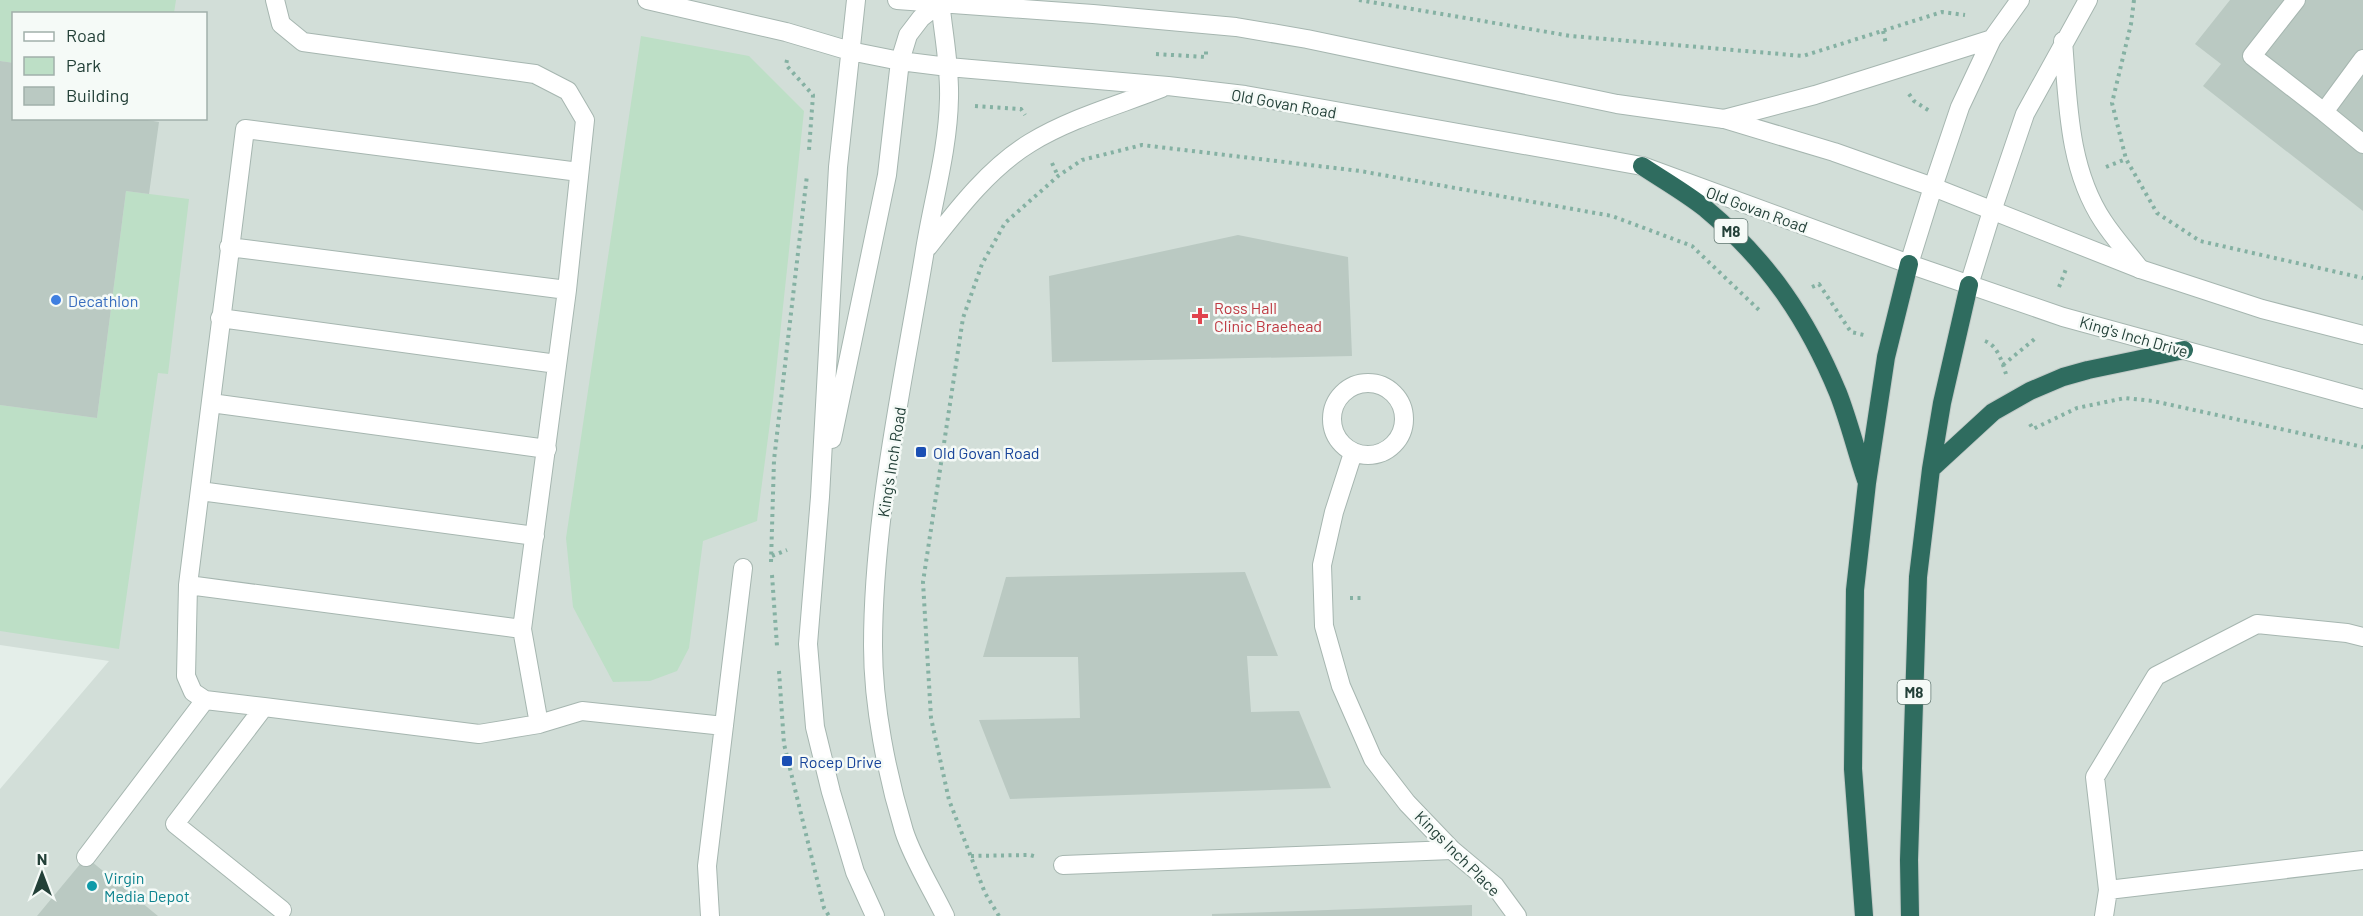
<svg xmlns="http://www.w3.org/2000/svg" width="2363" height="916" font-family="Barlow,sans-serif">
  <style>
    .built { fill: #d2ded8; fill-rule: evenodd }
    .green { fill: #bddfc6 }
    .building { fill: #bac9c2 }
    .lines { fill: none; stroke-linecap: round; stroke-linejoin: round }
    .service-casing { stroke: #a6b6b0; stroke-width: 20 }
    .minor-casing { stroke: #a6b6b0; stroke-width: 20 }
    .tertiary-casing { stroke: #a6b6b0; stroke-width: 20 }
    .motorway-casing { stroke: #c1cac7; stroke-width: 20 }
    .path { stroke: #85b1a3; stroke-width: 4; stroke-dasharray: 3 4.5; stroke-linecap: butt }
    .service { stroke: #fff; stroke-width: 18 }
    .minor { stroke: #fff; stroke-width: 18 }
    .tertiary { stroke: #fff; stroke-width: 18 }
    .motorway { stroke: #2f6c5f; stroke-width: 18 }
    .shop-dot { fill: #3f7fe0; stroke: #f5faf7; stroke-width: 2 }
    .health-dot { fill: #e0444e; stroke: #f5faf7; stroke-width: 2 }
    .transit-dot { fill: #1a4fb4; stroke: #f5faf7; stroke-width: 2 }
    .culture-dot { fill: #0f9aa8; stroke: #f5faf7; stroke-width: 2 }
    .labels { text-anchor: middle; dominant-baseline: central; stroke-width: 5; stroke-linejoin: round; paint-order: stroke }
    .shield { fill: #f5faf7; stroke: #627871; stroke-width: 1.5 }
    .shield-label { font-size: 15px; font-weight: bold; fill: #234038 }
    .street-label { font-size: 16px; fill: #234038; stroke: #f5faf7 }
    .shop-label { font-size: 16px; fill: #366cbe; stroke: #f5faf7; text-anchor: start }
    .health-label { font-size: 16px; fill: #be3a42; stroke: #f5faf7; text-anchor: start }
    .transit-label { font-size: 16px; fill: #164399; stroke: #f5faf7; text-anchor: start }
    .culture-label { font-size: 16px; fill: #0d838f; stroke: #f5faf7; text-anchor: start }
  </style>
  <rect width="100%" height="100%" fill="#e4eee9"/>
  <path class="built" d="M0 0H2363V916H0V789L109 661 0 645ZM14 14H206V118H14Z"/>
  <path class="green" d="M0 0H176L174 13 14 14 13 63 0 61Z
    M641 36 749 56 804 111 773 400 757 521 703 541 689 648 677 671 650 681 613 682 573 607 566 538Z
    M126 191 189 199 168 374 158 373 119 649 0 631V405L97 418Z"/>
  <path class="building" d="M2230 0H2363V211L2203 86 2221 64 2195 44Z
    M0 61 14 63V118H136L159 122 149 194 126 191 97 418 0 405Z
    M1238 235 1348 257 1352 356 1052 362 1049 276Z
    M1245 572 1278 656H1247L1251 712 1299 711 1331 788 1010 799 979 720 1080 718 1078 657H983L1006 577Z
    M86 857 158 916H37Z
    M1472 905V916H1212V914Z"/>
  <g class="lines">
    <g class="service-casing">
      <path id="service" d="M275 0 281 24 303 42 535 74 568 91 585 120 567 290 522 629 539 724 582 711 724 726
        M2296 0 2252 56 2324 112 2363 59
        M2063 41C2068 102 2068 168 2103 221 2114 238 2128 253 2140 269
        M2324 112 2363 144
        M1724 119 1815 95 1992 39
        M1933 187 1960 107 1992 39 2020 0
        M1992 211 2025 114 2088 0
        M229 247 567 290
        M220 318 557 364
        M211 403 547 449
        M200 491 535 536
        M188 585 522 629
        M264 707 205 700 193 692 186 676 188 585 245 129 579 172
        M86 857 205 700
        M1063 865 1452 850
        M2108 890 2095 777 2156 676 2257 624 2347 633 2363 637
        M282 910 175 824 264 707 479 734 539 724
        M710 916 707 866 743 568
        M2104 916 2108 890 2363 860"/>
    </g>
    <g class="minor-casing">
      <path id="minor" d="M1332 419a36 36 0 1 1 72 0a36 36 0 1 1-72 0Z
        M1353 453 1334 512 1322 565 1324 626 1341 686 1373 759 1407 803 1452 850 1495 886 1517 916"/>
    </g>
    <g class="tertiary-casing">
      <path id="tertiary" d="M647 0 786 32 850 51 900 61 948 67 1168 86 1245 95 1642 166 1909 264 2063 317 2363 399
        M856 0 838 167 820 497 808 644 815 727 831 792 855 872 875 916
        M897 0 1093 14 1236 27 1307 39 1617 104 1724 119 1834 152 1933 187 2140 269 2262 309 2363 335
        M940 0C943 33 950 65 949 98 948 152 932 203 924 256 903 382 873 518 873 646 873 706 887 775 904 831 913 859 932 889 945 916
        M928 247C957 210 989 168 1030 143 1071 118 1119 105 1162 88
        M1909 264 1933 187
        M1969 285 1992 211
        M832 439 887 175 900 61 908 35 921 18 940 3"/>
    </g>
    <g class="motorway-casing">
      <path id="motorway" d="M1642 166C1663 180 1686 193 1706 209 1768 261 1807 318 1838 393 1849 421 1856 451 1866 480
        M1931 469 1993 412 2030 391 2063 377 2088 370 2184 350
        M1864 916 1853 769 1855 590 1867 483 1886 357 1909 264
        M1910 916 1909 860 1918 577 1931 469 1942 403 1969 285"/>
    </g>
    <path class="path" d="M1359 0 1571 36 1803 56 1942 12 1965 15
      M2134 0 2131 24 2112 103 2126 159 2157 213 2200 241 2363 278
      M1883 31 1886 44
      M1156 54 1206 57V51
      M787 60 786 65 813 95 809 150
      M1909 94 1914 101 1931 112
      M975 106 1021 109 1025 115
      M1052 163 1058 176
      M2106 167 2126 159
      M1812 287 1819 284 1851 332 1864 335
      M2059 287 2066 269
      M1985 341C1998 346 2002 362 2006 374
      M2003 365 2037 337
      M2030 424 2033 429 2077 408 2125 398 2153 401 2363 447
      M772 556 787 550
      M771 562 774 460 807 175
      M772 575 777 646
      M1350 598H1365
      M779 671 784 744 824 908 829 916
      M971 856 1030 855 1037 857
      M999 916 985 893 949 800 931 718 923 582 963 318 982 264 1005 223 1058 176 1082 160 1142 145 1360 171 1612 216 1692 246 1759 310"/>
    <use href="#service" class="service"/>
    <use href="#minor" class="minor"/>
    <use href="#tertiary" class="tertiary"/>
    <use href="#motorway" class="motorway"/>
  </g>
  <circle class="shop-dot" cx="56" cy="300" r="6"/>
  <path class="health-dot" d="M1197 307h6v6h6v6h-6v6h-6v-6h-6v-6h6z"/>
  <g class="transit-dot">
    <rect x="915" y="446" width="12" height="12" rx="3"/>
    <rect x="781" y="755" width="12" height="12" rx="3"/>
  </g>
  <circle class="culture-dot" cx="92" cy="886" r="6"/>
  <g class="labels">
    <g class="shield">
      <rect x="1714.5" y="219" width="33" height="24" rx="4.5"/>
      <rect x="1897.5" y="680" width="33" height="24" rx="4.5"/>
    </g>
    <g class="shield-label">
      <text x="1731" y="231">M8</text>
      <text x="1914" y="692">M8</text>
    </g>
    <g class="street-label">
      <text transform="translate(1284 103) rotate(10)">Old Govan Road</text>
      <text transform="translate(1757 209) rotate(20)">Old Govan Road</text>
      <text transform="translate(2134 336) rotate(16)">King's Inch Drive</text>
      <text transform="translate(891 462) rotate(-81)">King's Inch Road</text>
      <text transform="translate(1458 853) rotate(45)">Kings Inch Place</text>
    </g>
    <g class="shop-label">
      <text x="68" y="300">Decathlon</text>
    </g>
    <g class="health-label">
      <text x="1214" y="307">Ross Hall<tspan x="1214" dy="18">Clinic Braehead</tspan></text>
    </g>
    <g class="transit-label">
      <text x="933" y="452">Old Govan Road</text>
      <text x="799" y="761">Rocep Drive</text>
    </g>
    <g class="culture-label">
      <text x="104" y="877">Virgin<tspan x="104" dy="18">Media Depot</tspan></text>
    </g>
  </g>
  <rect x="12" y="12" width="195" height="108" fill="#f5faf7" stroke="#a1b0ab" stroke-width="1.5"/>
  <rect x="24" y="32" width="30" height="9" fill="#ffffff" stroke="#a1b0ab" stroke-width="1.5"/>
  <text x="66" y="42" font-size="18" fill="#234038">Road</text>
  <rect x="24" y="57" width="30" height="18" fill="#bddfc6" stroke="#a1b0ab" stroke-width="1.5"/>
  <text x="66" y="72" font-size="18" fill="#234038">Park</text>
  <rect x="24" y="87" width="30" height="18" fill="#bac9c2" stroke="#a1b0ab" stroke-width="1.5"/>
  <text x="66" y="102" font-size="18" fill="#234038">Building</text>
  <g transform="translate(42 874)" stroke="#f5faf7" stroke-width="4.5" paint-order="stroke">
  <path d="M0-4.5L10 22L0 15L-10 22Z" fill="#234038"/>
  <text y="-9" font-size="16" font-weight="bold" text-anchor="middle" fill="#234038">N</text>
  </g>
</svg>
